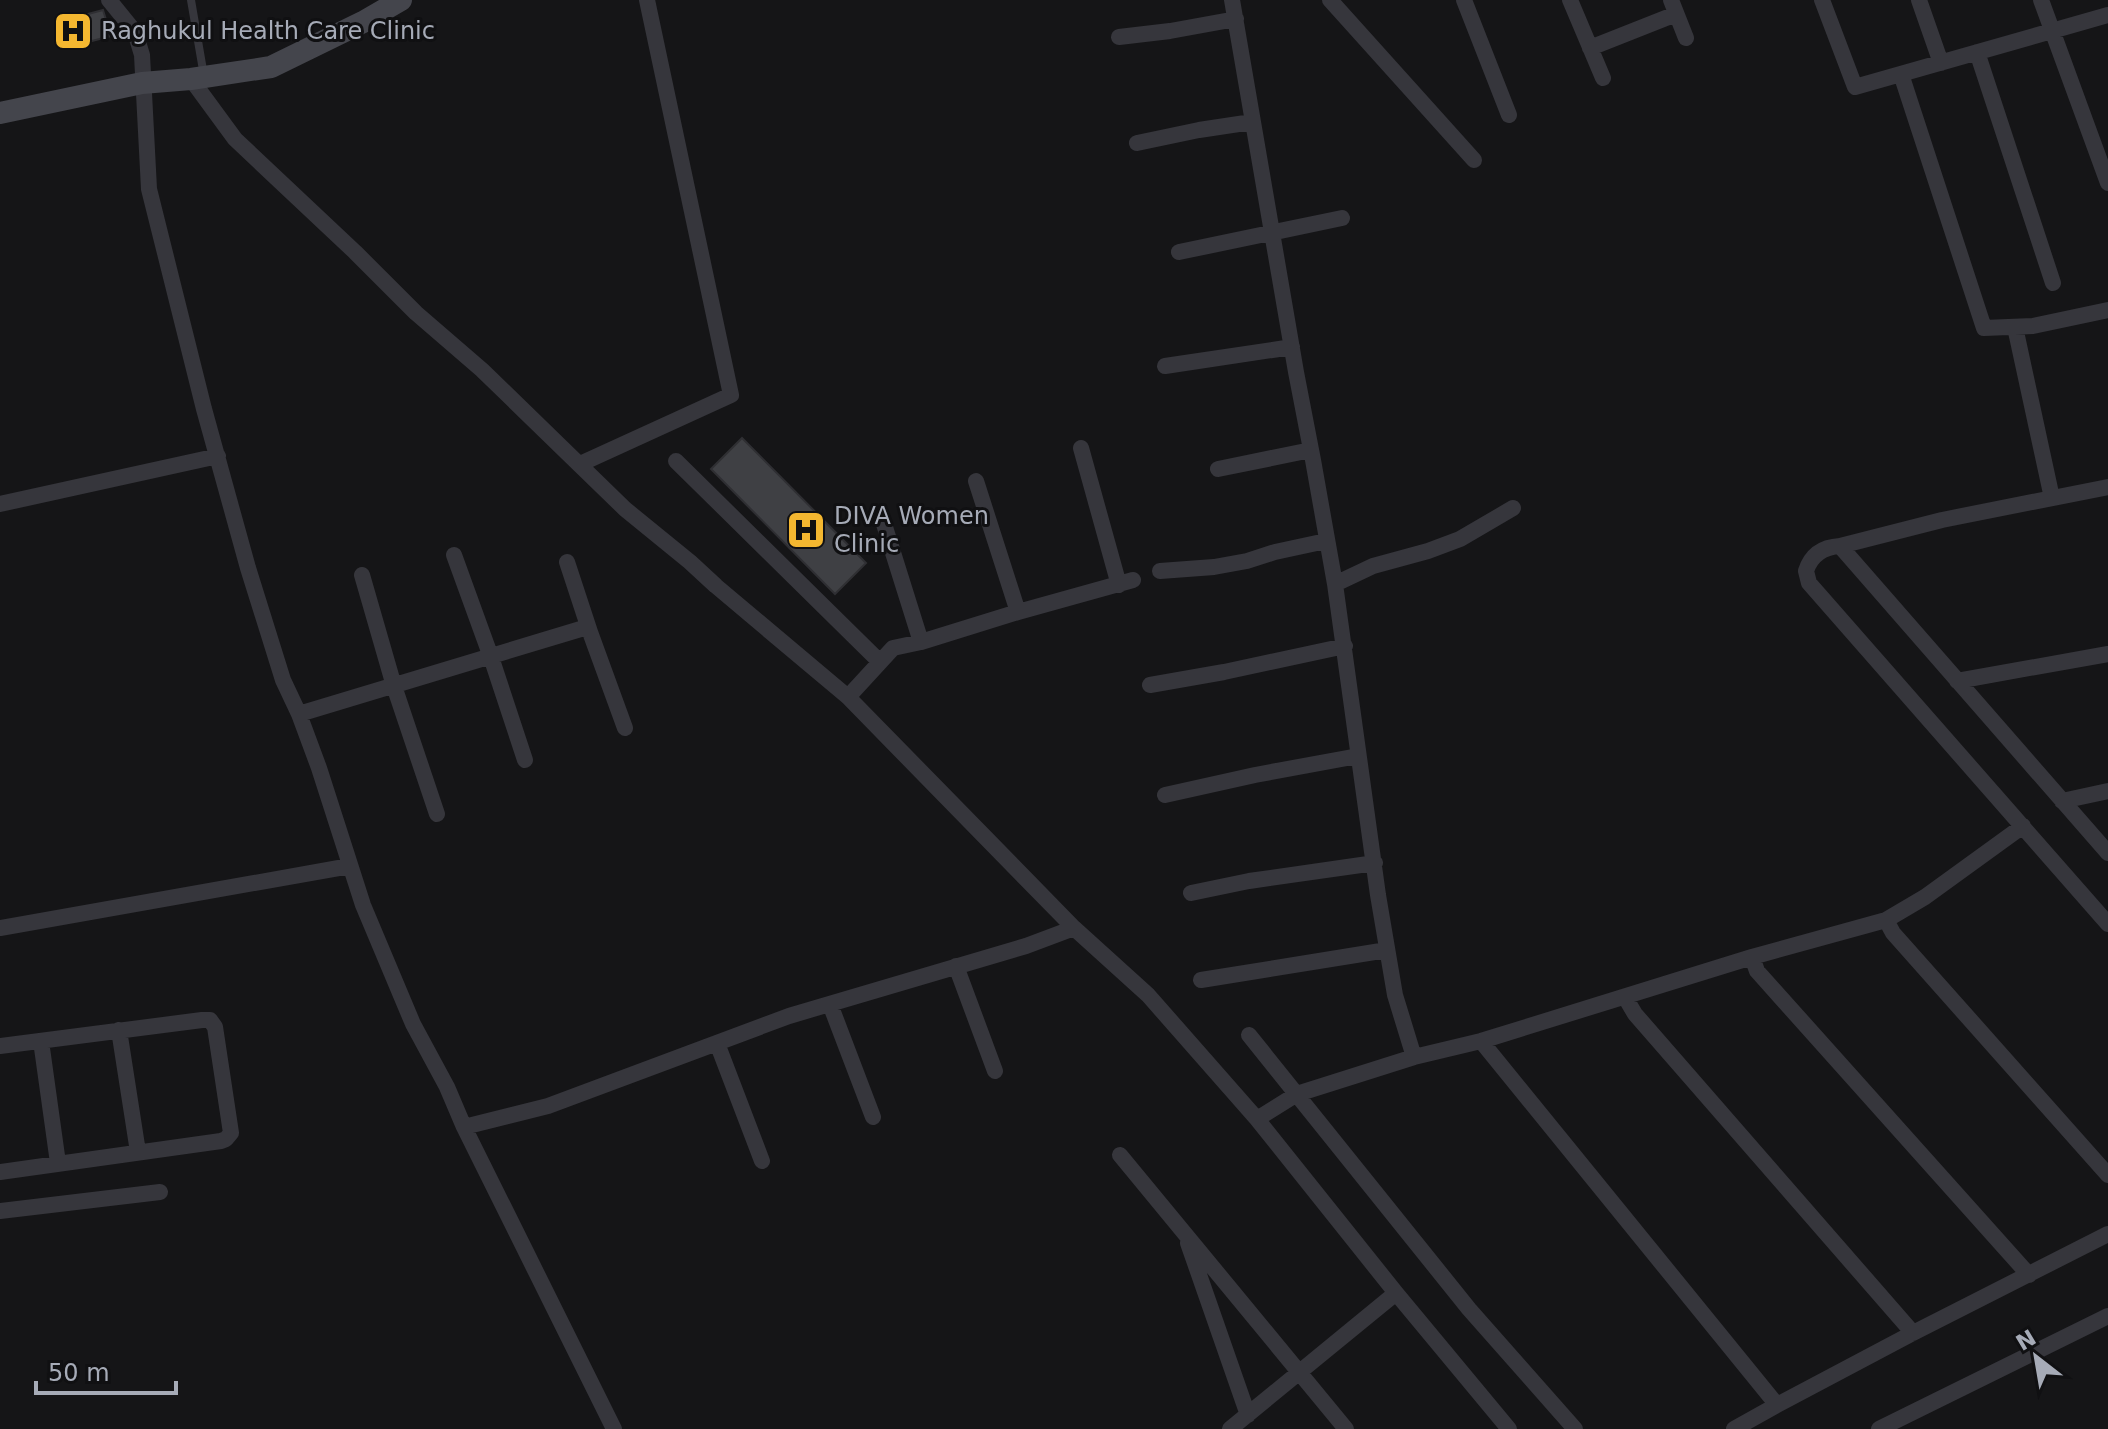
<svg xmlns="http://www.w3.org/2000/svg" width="2108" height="1429" font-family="'DejaVu Sans',sans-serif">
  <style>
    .building { fill: #3f4044; stroke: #2f2f33; stroke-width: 2 }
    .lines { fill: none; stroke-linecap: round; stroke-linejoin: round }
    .lane { stroke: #36363c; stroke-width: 8 }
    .street { stroke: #36363c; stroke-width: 16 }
    .secondary { stroke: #44454c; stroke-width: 22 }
    .labels { text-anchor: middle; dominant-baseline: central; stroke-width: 6; stroke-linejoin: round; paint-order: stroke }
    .poi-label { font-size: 24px; fill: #a6abb7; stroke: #101012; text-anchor: start }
  </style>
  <rect width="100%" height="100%" fill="#151517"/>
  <path class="building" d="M103 10 111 36 65 48 58 22Z
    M742 438 866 563 835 594 711 469Z"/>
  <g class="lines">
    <path class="lane" d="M191 0 204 76"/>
    <path class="street" d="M109 0 135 32 142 55 149 189 204 409 248 568 283 680 299 714 319 768 363 905 413 1024 447 1087 464 1127 548 1106 789 1016 1026 946 1074 928
      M1232 0 1296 372 1313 460 1335 584 1378 895 1395 995 1414 1057
      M1330 0 1474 160
      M1464 0 1509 115
      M1570 0 1603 78
      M1671 0 1686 38
      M1822 0 1855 87 2108 15
      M1919 0 1941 63
      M2041 0 2108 183
      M1119 37 1170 31 1236 19
      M1590 48 1676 14
      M1977 52 2053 283
      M1901 74 1984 328 2033 326 2108 310
      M191 79 235 139 355 252 416 313 482 370 625 509 690 562 716 586 848 697 1074 928 1148 995 1257 1119 1396 1293 1509 1429
      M1137 143 1199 130 1252 122
      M1179 252 1342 218
      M2015 327 2052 498
      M1165 366 1292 347
      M1081 448 1119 585
      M676 461 880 662
      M580 464 731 395 647 0
      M1218 469 1311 450
      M976 481 1018 612
      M0 504 218 456
      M884 524 921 642
      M1840 546 1942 520 2108 487
      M454 555 491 657 525 760
      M567 562 590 632
      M1160 571 1214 567 1247 561 1275 552 1326 541
      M362 575 394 686 437 814
      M1335 584 1373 566 1428 551 1460 539 1513 508
      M1957 681 2108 654
      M1150 685 1224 672 1345 646
      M848 697 893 648 921 642 1018 612 1133 580
      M299 714 584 628 590 632 625 728
      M1165 795 1255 775 1358 756
      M2062 801 2108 791
      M2108 853 1840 546C1823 547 1811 555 1806 571L1809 583 2108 924
      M1191 893 1249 881 1375 863
      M1886 920 1893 933 2108 1175
      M0 928 350 866
      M1752 957 1757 971 2029 1275
      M956 966 995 1071
      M1201 980 1387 950
      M1625 997 1635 1014 1913 1333
      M830 1004 873 1117
      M119 1030 138 1152
      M1249 1035 1469 1309 1575 1429
      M41 1041 58 1163
      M1481 1041 1777 1405 1913 1333 2108 1234
      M717 1043 762 1161
      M0 1046 202 1020H210L215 1027 231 1133 226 1139 221 1141 0 1172
      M1257 1119 1297 1094 1414 1057 1481 1041 1752 957 1886 920 1925 897 2023 826
      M464 1127 614 1429
      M1120 1155 1346 1429
      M0 1211 160 1192
      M1188 1243 1248 1415
      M1230 1429 1396 1293
      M1734 1429 1777 1405
      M1879 1429 2108 1316"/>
    <path class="secondary" d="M0 113 142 83 191 79 271 67 363 22 401 0"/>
  </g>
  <defs>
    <g id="hospital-square" transform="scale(2)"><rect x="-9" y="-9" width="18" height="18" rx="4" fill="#f4b730" stroke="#101012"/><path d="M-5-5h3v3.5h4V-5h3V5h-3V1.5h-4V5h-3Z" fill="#111"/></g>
  </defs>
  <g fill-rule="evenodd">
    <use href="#hospital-square" x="73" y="31"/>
    <use href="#hospital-square" x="806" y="530"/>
  </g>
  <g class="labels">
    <g class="poi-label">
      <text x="101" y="31">Raghukul Health Care Clinic</text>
      <text x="834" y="516">DIVA Women<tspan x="834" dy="28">Clinic</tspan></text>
    </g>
  </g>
  <g transform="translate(2036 1357) rotate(329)" stroke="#101012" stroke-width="6" paint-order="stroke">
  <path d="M0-6L14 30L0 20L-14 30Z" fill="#a6abb7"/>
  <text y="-12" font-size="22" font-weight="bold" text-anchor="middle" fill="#a6abb7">N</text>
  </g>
  <path d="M36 1381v12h140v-12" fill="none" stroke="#a6abb7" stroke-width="4"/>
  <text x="48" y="1381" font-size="24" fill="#a6abb7" stroke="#101012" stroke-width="6" paint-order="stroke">50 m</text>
</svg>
